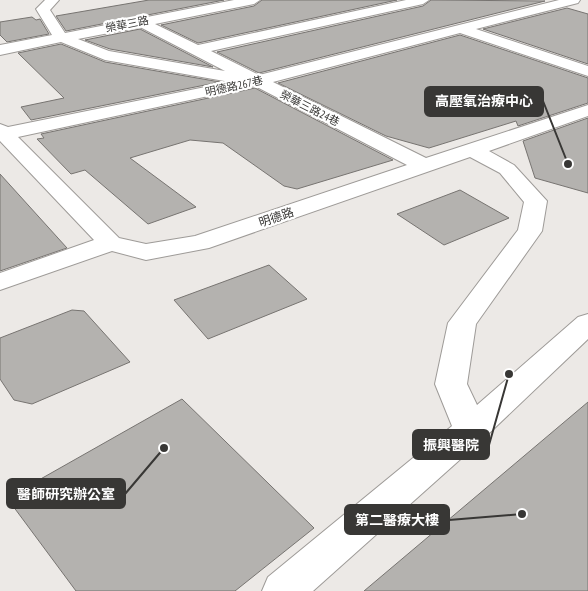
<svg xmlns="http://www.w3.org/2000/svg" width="588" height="591" font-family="'PT Sans Narrow','Noto Sans TC',sans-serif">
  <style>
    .building { fill: #b4b2af; stroke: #777471 }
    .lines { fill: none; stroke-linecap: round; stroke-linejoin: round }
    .minor-casing { stroke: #9e9b98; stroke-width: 2 }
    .minor { fill: #fff; fill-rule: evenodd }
    .labels { text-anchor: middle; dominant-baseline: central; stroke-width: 4.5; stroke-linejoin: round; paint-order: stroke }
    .far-street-label { font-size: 11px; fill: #383735; stroke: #fff }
    .street-label { font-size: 12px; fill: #383735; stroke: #fff }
    .leader { fill: none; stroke: #383735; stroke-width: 2 }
    .callout-dot { fill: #383735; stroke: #fff; stroke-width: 2 }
    .callout { fill: #383735; stroke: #383735; stroke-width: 2 }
    .callout-label { font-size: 14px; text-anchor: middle; font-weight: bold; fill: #fff }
  </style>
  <rect width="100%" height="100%" fill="#ece9e6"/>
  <path class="building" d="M149 0H224L66 31 56 16Z
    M262 0H397L198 43 161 25 254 6Z
    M431 0 545 1 259 73 217 52 423 6Z
    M567 8 588 14V64L483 29Z
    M32 17 36 20 40 19 49 34 7 42 0 35V22Z
    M140 29 213 67 110 49 85 40Z
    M460 35 588 78V103L518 126 516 121 429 148 386 136 278 83Z
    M61 44 105 62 220 82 31 120 21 107 64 98 18 53Z
    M255 88 393 160 297 189 284 186 223 143 190 140 130 158 196 207 148 224 85 170 71 174 37 139 44 138 41 134Z
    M588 118V193L535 178 523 141Z
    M0 174 67 248 0 271Z
    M460 190 509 218 444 245 397 214Z
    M269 265 307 299 208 339 174 300Z
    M72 310 84 311 130 362 32 404 14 400 0 379V338Z
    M182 399 314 528 235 591H76L7 498Z
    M588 402V591H364Z"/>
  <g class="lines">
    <g class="minor-casing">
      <path id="minor" d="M45 0H59L50 10 65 33 234 0H260L254 4 155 24 198 45 406 0H429L423 4 211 51 259 75 559 0H580L578 3 476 29 588 66V76L460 33 273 82 426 158 588 105V116L489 151 514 165 547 201 542 231 476 324 467 384 477 405 578 317 588 314V339L483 439 313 591H262L268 577 452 426 435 384 448 323 518 230 524 202 500 173 470 157 209 248 146 260 112 251 0 290V273L94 240 0 141V124L8 127 230 82 105 60 61 42 0 55V45L52 35 36 9ZM140 27 225 71 109 51 78 39ZM255 86 407 165 195 236 146 244 119 238 18 137Z"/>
    </g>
    <use href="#minor" class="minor"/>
  </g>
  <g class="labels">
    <g class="far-street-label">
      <text transform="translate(127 24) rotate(-11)">榮華三路</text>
      <text transform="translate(234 86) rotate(-12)">明德路267巷</text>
      <text transform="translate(310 108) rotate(27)">榮華三路24巷</text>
    </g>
    <g class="street-label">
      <text transform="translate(276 217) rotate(-19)">明德路</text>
    </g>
  </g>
  <path class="leader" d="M568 164L543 101M509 374L489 445M164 448L125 494M522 514L449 520"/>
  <g class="callout-dot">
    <circle cx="568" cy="164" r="5"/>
    <circle cx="509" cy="374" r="5"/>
    <circle cx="164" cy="448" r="5"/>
    <circle cx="522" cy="514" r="5"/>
  </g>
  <g class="callout">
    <rect x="425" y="87" width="118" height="29" rx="5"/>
    <rect x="413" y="430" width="76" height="29" rx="5"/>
    <rect x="7" y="479" width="118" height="29" rx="5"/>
    <rect x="345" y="505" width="104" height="29" rx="5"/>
  </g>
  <g class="callout-label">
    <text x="484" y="106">高壓氧治療中心</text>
    <text x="451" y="450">振興醫院</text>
    <text x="66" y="499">醫師研究辦公室</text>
    <text x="397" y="525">第二醫療大樓</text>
  </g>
</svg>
